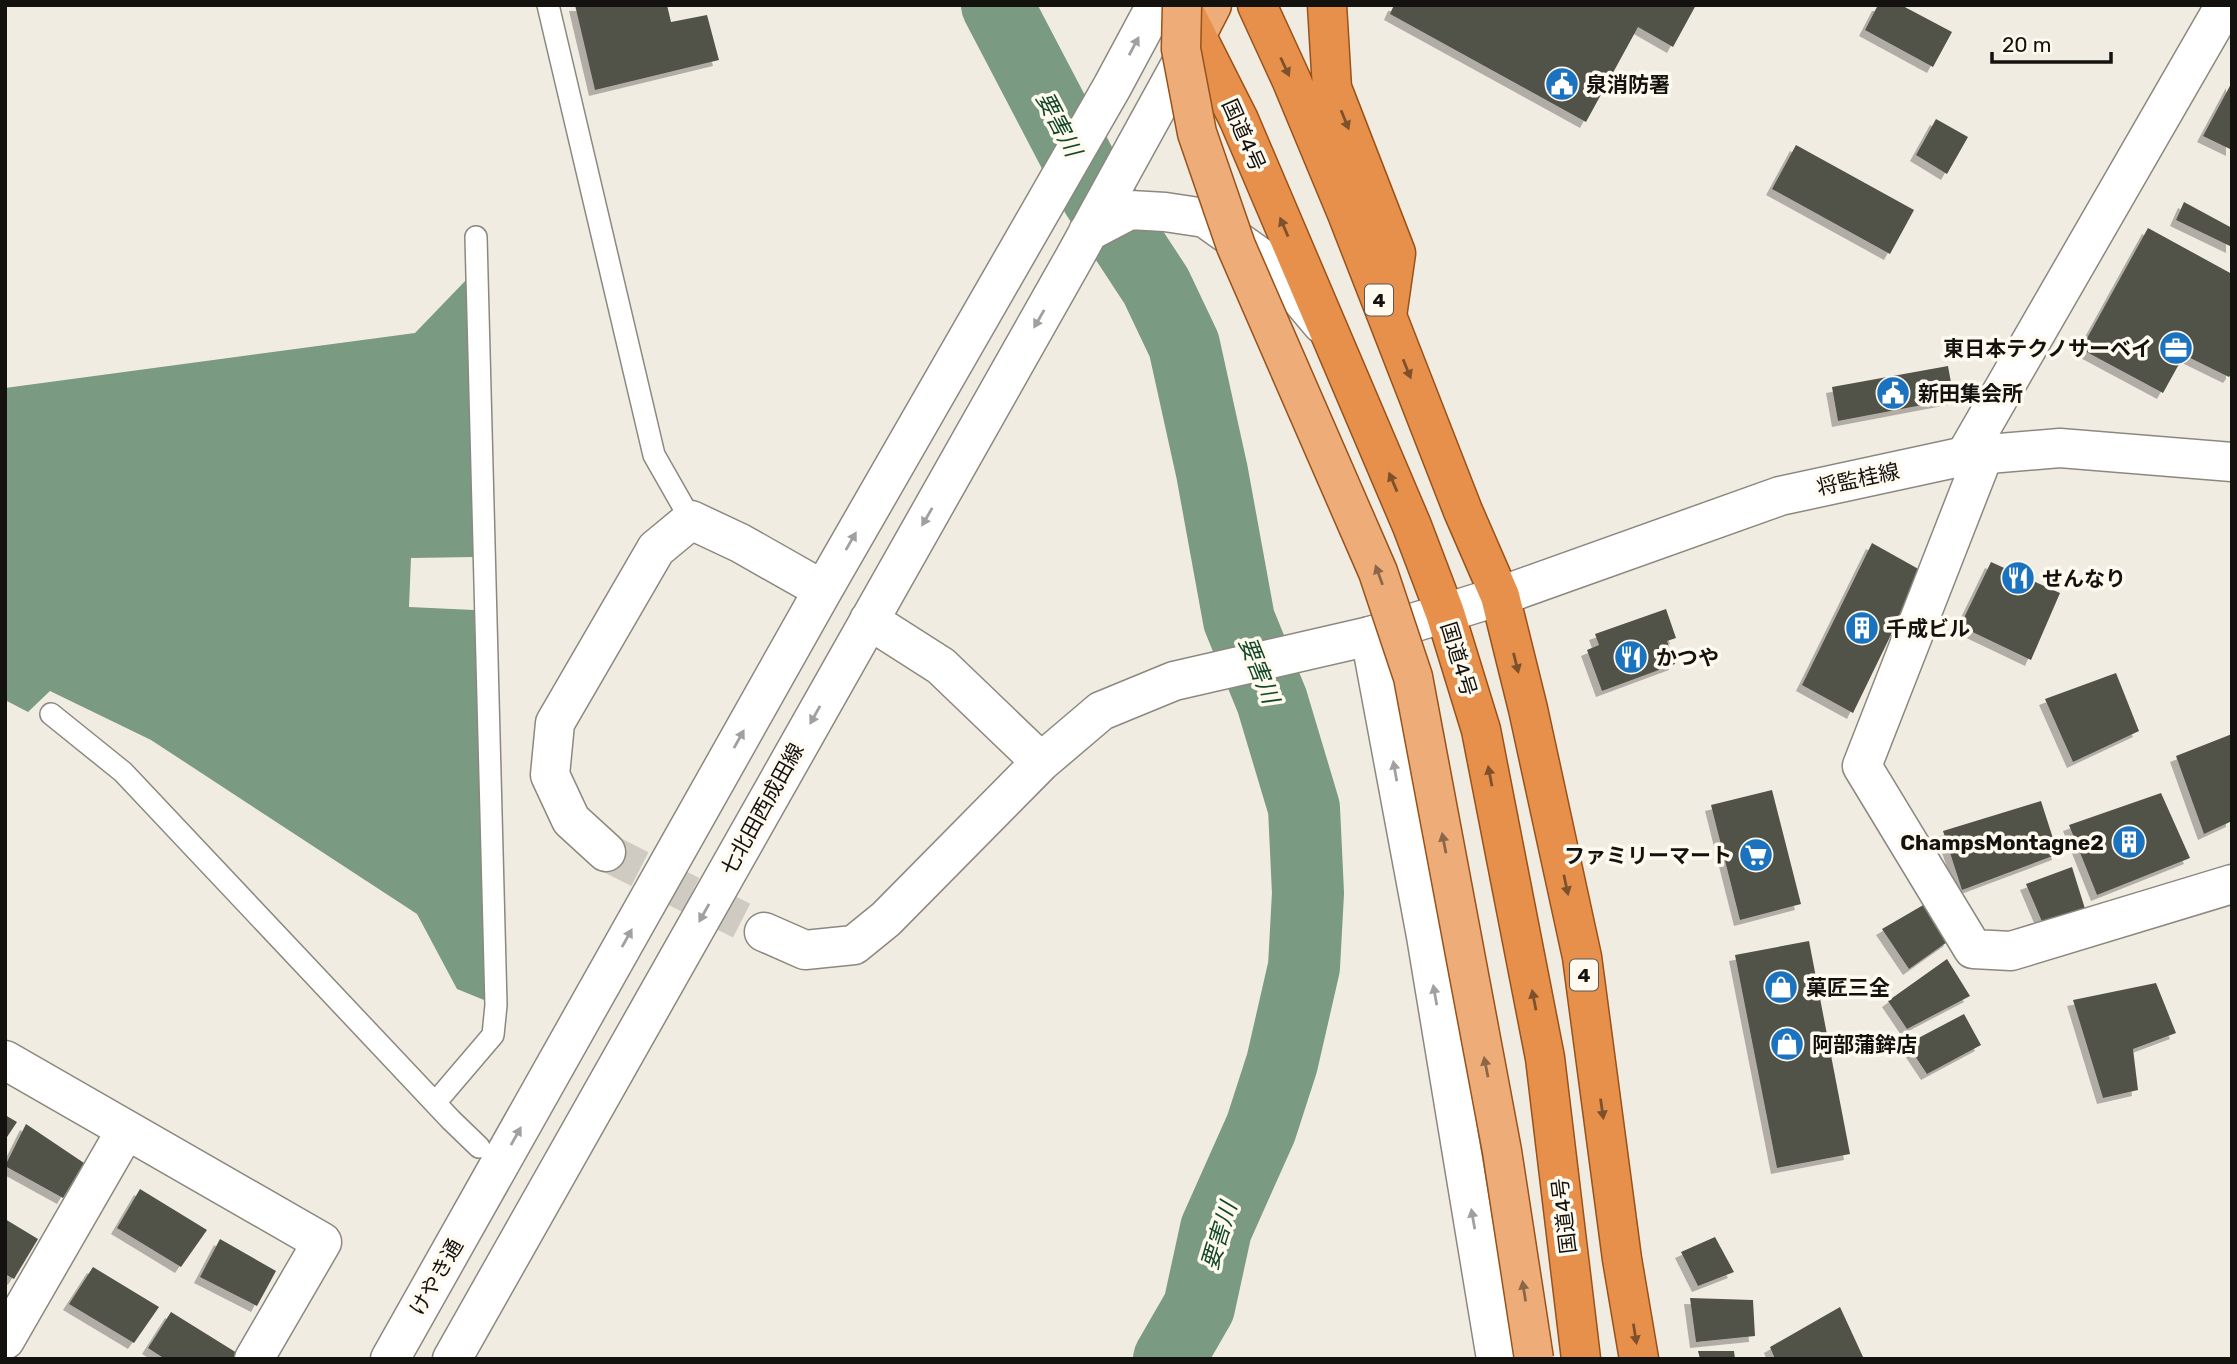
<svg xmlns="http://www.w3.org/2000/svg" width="2237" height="1364" font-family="Rubik,'Noto Sans JP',sans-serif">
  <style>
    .water { fill: #7a9a81 }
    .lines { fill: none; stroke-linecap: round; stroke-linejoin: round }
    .river { stroke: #7a9a81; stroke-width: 72 }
    .building { fill: #51534a; filter: url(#shadow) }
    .tertiary-tunnel { stroke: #d0cbc2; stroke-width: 38; stroke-dasharray: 38 19; stroke-linecap: butt }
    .service-casing { stroke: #8d887f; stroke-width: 24 }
    .minor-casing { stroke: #8d887f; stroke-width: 41 }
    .tertiary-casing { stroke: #8d887f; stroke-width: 41 }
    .primary-casing { stroke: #995219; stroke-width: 41 }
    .trunk-casing { stroke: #995219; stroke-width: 41 }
    .service { stroke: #fff; stroke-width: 21 }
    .minor { stroke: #fff; stroke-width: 38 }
    .tertiary { stroke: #fff; stroke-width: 38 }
    .primary { stroke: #edac78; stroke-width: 38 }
    .trunk { stroke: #e7904b; stroke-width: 38 }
    .primary-bridge-casing { stroke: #995219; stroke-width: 41; stroke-linecap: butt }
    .primary-bridge { stroke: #edac78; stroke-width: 38 }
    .oneway { fill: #a1a09f }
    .oneway2 { fill: #7e512d }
    .oneway3 { fill: #8b6749 }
    .labels { text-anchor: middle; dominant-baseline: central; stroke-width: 7; stroke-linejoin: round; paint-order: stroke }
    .shield { fill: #fefaef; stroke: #5a5852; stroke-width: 2 }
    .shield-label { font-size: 19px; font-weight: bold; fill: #14120f }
    .poi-label { font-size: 21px; font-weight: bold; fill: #14120f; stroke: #fefaef; text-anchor: start }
    .street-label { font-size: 21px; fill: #14120f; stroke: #fefaef }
    .water-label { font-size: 23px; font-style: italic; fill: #134826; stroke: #fefaef }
  </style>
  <defs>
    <filter id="shadow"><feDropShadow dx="-6" dy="6" stdDeviation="0" flood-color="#0004"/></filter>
  </defs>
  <rect width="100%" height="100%" fill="#f1ece2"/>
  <path class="water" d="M468 278 474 557 411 558 409 607 474 610 489 1002 457 989 417 914 151 740 50 691 28 712 5 700V388L415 333Z"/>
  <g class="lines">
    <path class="river" d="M997 5 1097 196 1156 286 1184 345 1212 472 1239 620 1272 701 1304 808 1308 893 1304 967 1282 1063 1261 1128 1216 1229 1199 1307 1169 1359"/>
  </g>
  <path class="building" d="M575 5H667L671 22 707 15 719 60 595 90Z
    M1394 5H1696L1673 47 1638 27 1586 122 1390 14Z
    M1878 5H1901L1952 32 1933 67 1865 30Z
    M2232 82V150L2203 136Z
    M1936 119 1968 137 1947 174 1916 155Z
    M1796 145 1914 210 1890 254 1772 189Z
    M2184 202 2232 228V247L2176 220Z
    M2148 228 2232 274V373L2229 377 2184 355 2163 393 2081 349Z
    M1948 366 1954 399 1838 421 1832 387Z
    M1872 543 1922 571 1853 713 1802 685Z
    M1991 562 2060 593 2031 660 1960 626Z
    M1666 609 1676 638 1667 641 1675 664 1602 691 1587 650 1599 645 1595 634Z
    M2116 673 2139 731 2073 762 2045 699Z
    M2232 734V821L2204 834 2176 756Z
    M1772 790 1801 904 1740 920 1711 805Z
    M2161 793 2190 858 2097 895 2069 825Z
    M2041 801 2058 854 1962 890 1943 831Z
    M2072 867 2086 912 2043 924 2026 884Z
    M1925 904 1950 940 1909 969 1882 929Z
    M1809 941 1850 1154 1777 1168 1735 955Z
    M1947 959 1970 996 1907 1029 1888 1001Z
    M2156 983 2176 1033 2133 1049 2138 1090 2103 1098 2073 1000Z
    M1964 1014 1981 1045 1927 1074 1907 1044Z
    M5 1115 17 1122 5 1140Z
    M26 1124 84 1163 63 1198 5 1166Z
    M140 1189 207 1230 181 1267 117 1228Z
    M5 1219 38 1239 14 1279 5 1274Z
    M1715 1237 1734 1272 1698 1286 1681 1252Z
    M220 1239 276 1271 257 1306 200 1277Z
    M93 1267 159 1307 134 1343 69 1304Z
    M1690 1298 1753 1300 1755 1336 1696 1342Z
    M1840 1307 1864 1359H1775L1770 1347Z
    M171 1312 237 1353 233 1359H165L148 1348Z
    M1698 1351H1734L1735 1359H1700Z"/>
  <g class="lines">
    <path class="tertiary-tunnel" d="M606 852 764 932"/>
    <g class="service-casing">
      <path id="service" d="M548 5 654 455 691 520
        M51 714 123 772 451 1120 479 1147
        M435 1103 493 1035 496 1005 476 237"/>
    </g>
    <g class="minor-casing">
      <path id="minor" d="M1984 454 1862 766 1973 949 2011 951 2232 884
        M1965 456 2225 5
        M1370 636 1426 936 1496 1359
        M5 1060 322 1242 254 1359
        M5 1340 126 1130"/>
    </g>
    <g class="tertiary-casing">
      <path id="tertiary" d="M1088 232 1130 210 1165 212 1205 218 1274 267 1322 324
        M869 620 941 666 1041 762
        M606 852 571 820 550 775 555 723 656 549 691 520 740 543 823 590
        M764 932 805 950 854 945 886 919 1041 762 1101 711 1174 681 1370 636 1500 596 1780 496 1965 456 2060 448 2232 462
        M390 1359 823 590 1112 87 1156 5
        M452 1359 1073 260 1194 40"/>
    </g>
    <g class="primary-casing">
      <path id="primary" d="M1196 36 1212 5"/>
    </g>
    <g class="trunk-casing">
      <path id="trunk" d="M1181 5 1239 120 1412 526 1445 613 1481 730 1545 1058 1581 1359
        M1257 5 1291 79 1348 216 1463 511 1500 596 1528 709 1582 957 1622 1259 1639 1359
        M1327 5 1332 88 1396 253 1387 316"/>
    </g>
    <use href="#service" class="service"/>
    <use href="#minor" class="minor"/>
    <use href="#tertiary" class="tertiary"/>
    <use href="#primary" class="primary"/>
    <use href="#trunk" class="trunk"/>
    <g class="primary-bridge-casing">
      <path id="primary-bridge" d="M1182 5 1181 49 1197 133 1236 246 1378 572 1413 677 1502 1151 1534 1359"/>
    </g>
    <use href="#primary-bridge" class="primary-bridge"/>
  </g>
  <defs><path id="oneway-solid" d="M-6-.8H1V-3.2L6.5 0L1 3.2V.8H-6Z" transform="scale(1.75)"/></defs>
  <g class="oneway">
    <use href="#oneway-solid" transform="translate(1134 46) rotate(-62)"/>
    <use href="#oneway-solid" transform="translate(1039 319) rotate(120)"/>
    <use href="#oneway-solid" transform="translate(927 517) rotate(120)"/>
    <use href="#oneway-solid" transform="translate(851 541) rotate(-60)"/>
    <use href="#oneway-solid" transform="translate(815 715) rotate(119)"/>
    <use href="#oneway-solid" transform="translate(739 739) rotate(-61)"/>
    <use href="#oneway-solid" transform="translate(1395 771) rotate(-100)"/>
    <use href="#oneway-solid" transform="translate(704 913) rotate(119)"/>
    <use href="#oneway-solid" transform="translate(627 938) rotate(-61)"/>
    <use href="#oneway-solid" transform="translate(1435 995) rotate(-100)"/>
    <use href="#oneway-solid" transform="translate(516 1136) rotate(-61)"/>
    <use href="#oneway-solid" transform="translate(1473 1219) rotate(-100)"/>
  </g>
  <g class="oneway2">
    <use href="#oneway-solid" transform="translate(1285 67) rotate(65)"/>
    <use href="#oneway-solid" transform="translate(1345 120) rotate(68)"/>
    <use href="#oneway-solid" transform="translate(1284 227) rotate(-113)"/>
    <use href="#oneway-solid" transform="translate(1407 369) rotate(68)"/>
    <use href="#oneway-solid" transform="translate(1393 482) rotate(-113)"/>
    <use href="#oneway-solid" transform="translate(1516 663) rotate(76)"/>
    <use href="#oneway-solid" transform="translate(1490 776) rotate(-101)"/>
    <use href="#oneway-solid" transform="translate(1566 885) rotate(78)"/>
    <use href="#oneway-solid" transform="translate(1534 1000) rotate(-101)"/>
    <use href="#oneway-solid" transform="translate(1602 1109) rotate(82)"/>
    <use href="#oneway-solid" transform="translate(1635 1334) rotate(81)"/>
  </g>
  <g class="oneway3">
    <use href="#oneway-solid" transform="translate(1379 575) rotate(-110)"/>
    <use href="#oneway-solid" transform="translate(1444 843) rotate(-101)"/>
    <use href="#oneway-solid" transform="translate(1486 1067) rotate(-101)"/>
    <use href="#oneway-solid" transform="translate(1524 1291) rotate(-99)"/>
  </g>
  <defs>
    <g id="civic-disc" transform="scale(1.75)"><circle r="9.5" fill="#1b73c0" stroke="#fefaef"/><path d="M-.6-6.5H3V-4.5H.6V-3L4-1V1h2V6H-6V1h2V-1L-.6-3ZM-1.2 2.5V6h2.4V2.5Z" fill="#fff"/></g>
    <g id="office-disc" transform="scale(1.75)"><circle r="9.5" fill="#1b73c0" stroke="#fefaef"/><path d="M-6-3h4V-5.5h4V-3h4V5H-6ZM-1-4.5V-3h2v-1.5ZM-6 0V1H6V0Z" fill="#fff"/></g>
    <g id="restaurant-disc" transform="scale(1.75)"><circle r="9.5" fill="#1b73c0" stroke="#fefaef"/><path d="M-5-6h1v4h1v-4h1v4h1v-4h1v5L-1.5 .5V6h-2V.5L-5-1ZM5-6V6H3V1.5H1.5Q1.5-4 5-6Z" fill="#fff"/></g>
    <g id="building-disc" transform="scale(1.75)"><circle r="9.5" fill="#1b73c0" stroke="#fefaef"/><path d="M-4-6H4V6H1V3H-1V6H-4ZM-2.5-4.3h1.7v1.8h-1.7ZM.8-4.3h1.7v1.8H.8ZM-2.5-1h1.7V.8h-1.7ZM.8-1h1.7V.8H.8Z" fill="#fff"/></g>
    <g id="supermarket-disc" transform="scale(1.75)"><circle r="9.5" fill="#1b73c0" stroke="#fefaef"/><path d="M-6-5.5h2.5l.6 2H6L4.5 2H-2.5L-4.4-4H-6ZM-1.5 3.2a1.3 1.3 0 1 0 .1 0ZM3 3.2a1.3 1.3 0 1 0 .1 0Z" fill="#fff"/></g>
    <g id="shop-disc" transform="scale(1.75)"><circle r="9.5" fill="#1b73c0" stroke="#fefaef"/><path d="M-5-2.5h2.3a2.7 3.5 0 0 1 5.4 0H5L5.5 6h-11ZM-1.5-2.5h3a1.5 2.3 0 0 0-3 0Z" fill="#fff"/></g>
  </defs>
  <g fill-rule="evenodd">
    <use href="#civic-disc" x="1562" y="84"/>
    <use href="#office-disc" x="2176" y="348"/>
    <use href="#civic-disc" x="1893" y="393"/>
    <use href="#restaurant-disc" x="2018" y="578"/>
    <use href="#building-disc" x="1862" y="628"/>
    <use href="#restaurant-disc" x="1631" y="657"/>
    <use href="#building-disc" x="2129" y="842"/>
    <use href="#supermarket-disc" x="1756" y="855"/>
    <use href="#shop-disc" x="1781" y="987"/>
    <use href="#shop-disc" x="1787" y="1044"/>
  </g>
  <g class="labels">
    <g class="shield">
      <rect x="1365" y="284.5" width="28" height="31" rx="5"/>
      <rect x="1570" y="959.5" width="28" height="31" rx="5"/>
    </g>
    <g class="shield-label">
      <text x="1379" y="300">4</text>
      <text x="1584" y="975">4</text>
    </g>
    <g class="poi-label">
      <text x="1586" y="84">泉消防署</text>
      <text x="2152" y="348" text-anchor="end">東日本テクノサーベイ</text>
      <text x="1918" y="393">新田集会所</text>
      <text x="2042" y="578">せんなり</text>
      <text x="1886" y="628">千成ビル</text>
      <text x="1656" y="657">かつや</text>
      <text x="2104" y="842" text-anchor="end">ChampsMontagne2</text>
      <text x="1732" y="855" text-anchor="end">ファミリーマート</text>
      <text x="1806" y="987">菓匠三全</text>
      <text x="1812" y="1044">阿部蒲鉾店</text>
    </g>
    <g class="street-label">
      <text transform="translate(1244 135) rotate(66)">国道4号</text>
      <text transform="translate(1858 479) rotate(-12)">将監桂線</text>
      <text transform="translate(1459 659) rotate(73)">国道4号</text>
      <text transform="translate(762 809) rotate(-61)">七北田西成田線</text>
      <text transform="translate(1564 1216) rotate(-97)">国道4号</text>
      <text transform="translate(436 1277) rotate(-60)">けやき通</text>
    </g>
    <g class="water-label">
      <text transform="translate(1059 124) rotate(62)">要害川</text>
      <text transform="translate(1259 670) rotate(68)">要害川</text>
      <text transform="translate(1219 1236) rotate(-73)">要害川</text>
    </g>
  </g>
  <rect width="2237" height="1364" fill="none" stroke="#14120f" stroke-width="14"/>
  <path d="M1992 52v10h119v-10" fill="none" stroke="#14120f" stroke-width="3.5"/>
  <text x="2002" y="52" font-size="21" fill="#14120f" stroke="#fefaef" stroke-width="5" paint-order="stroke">20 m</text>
</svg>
